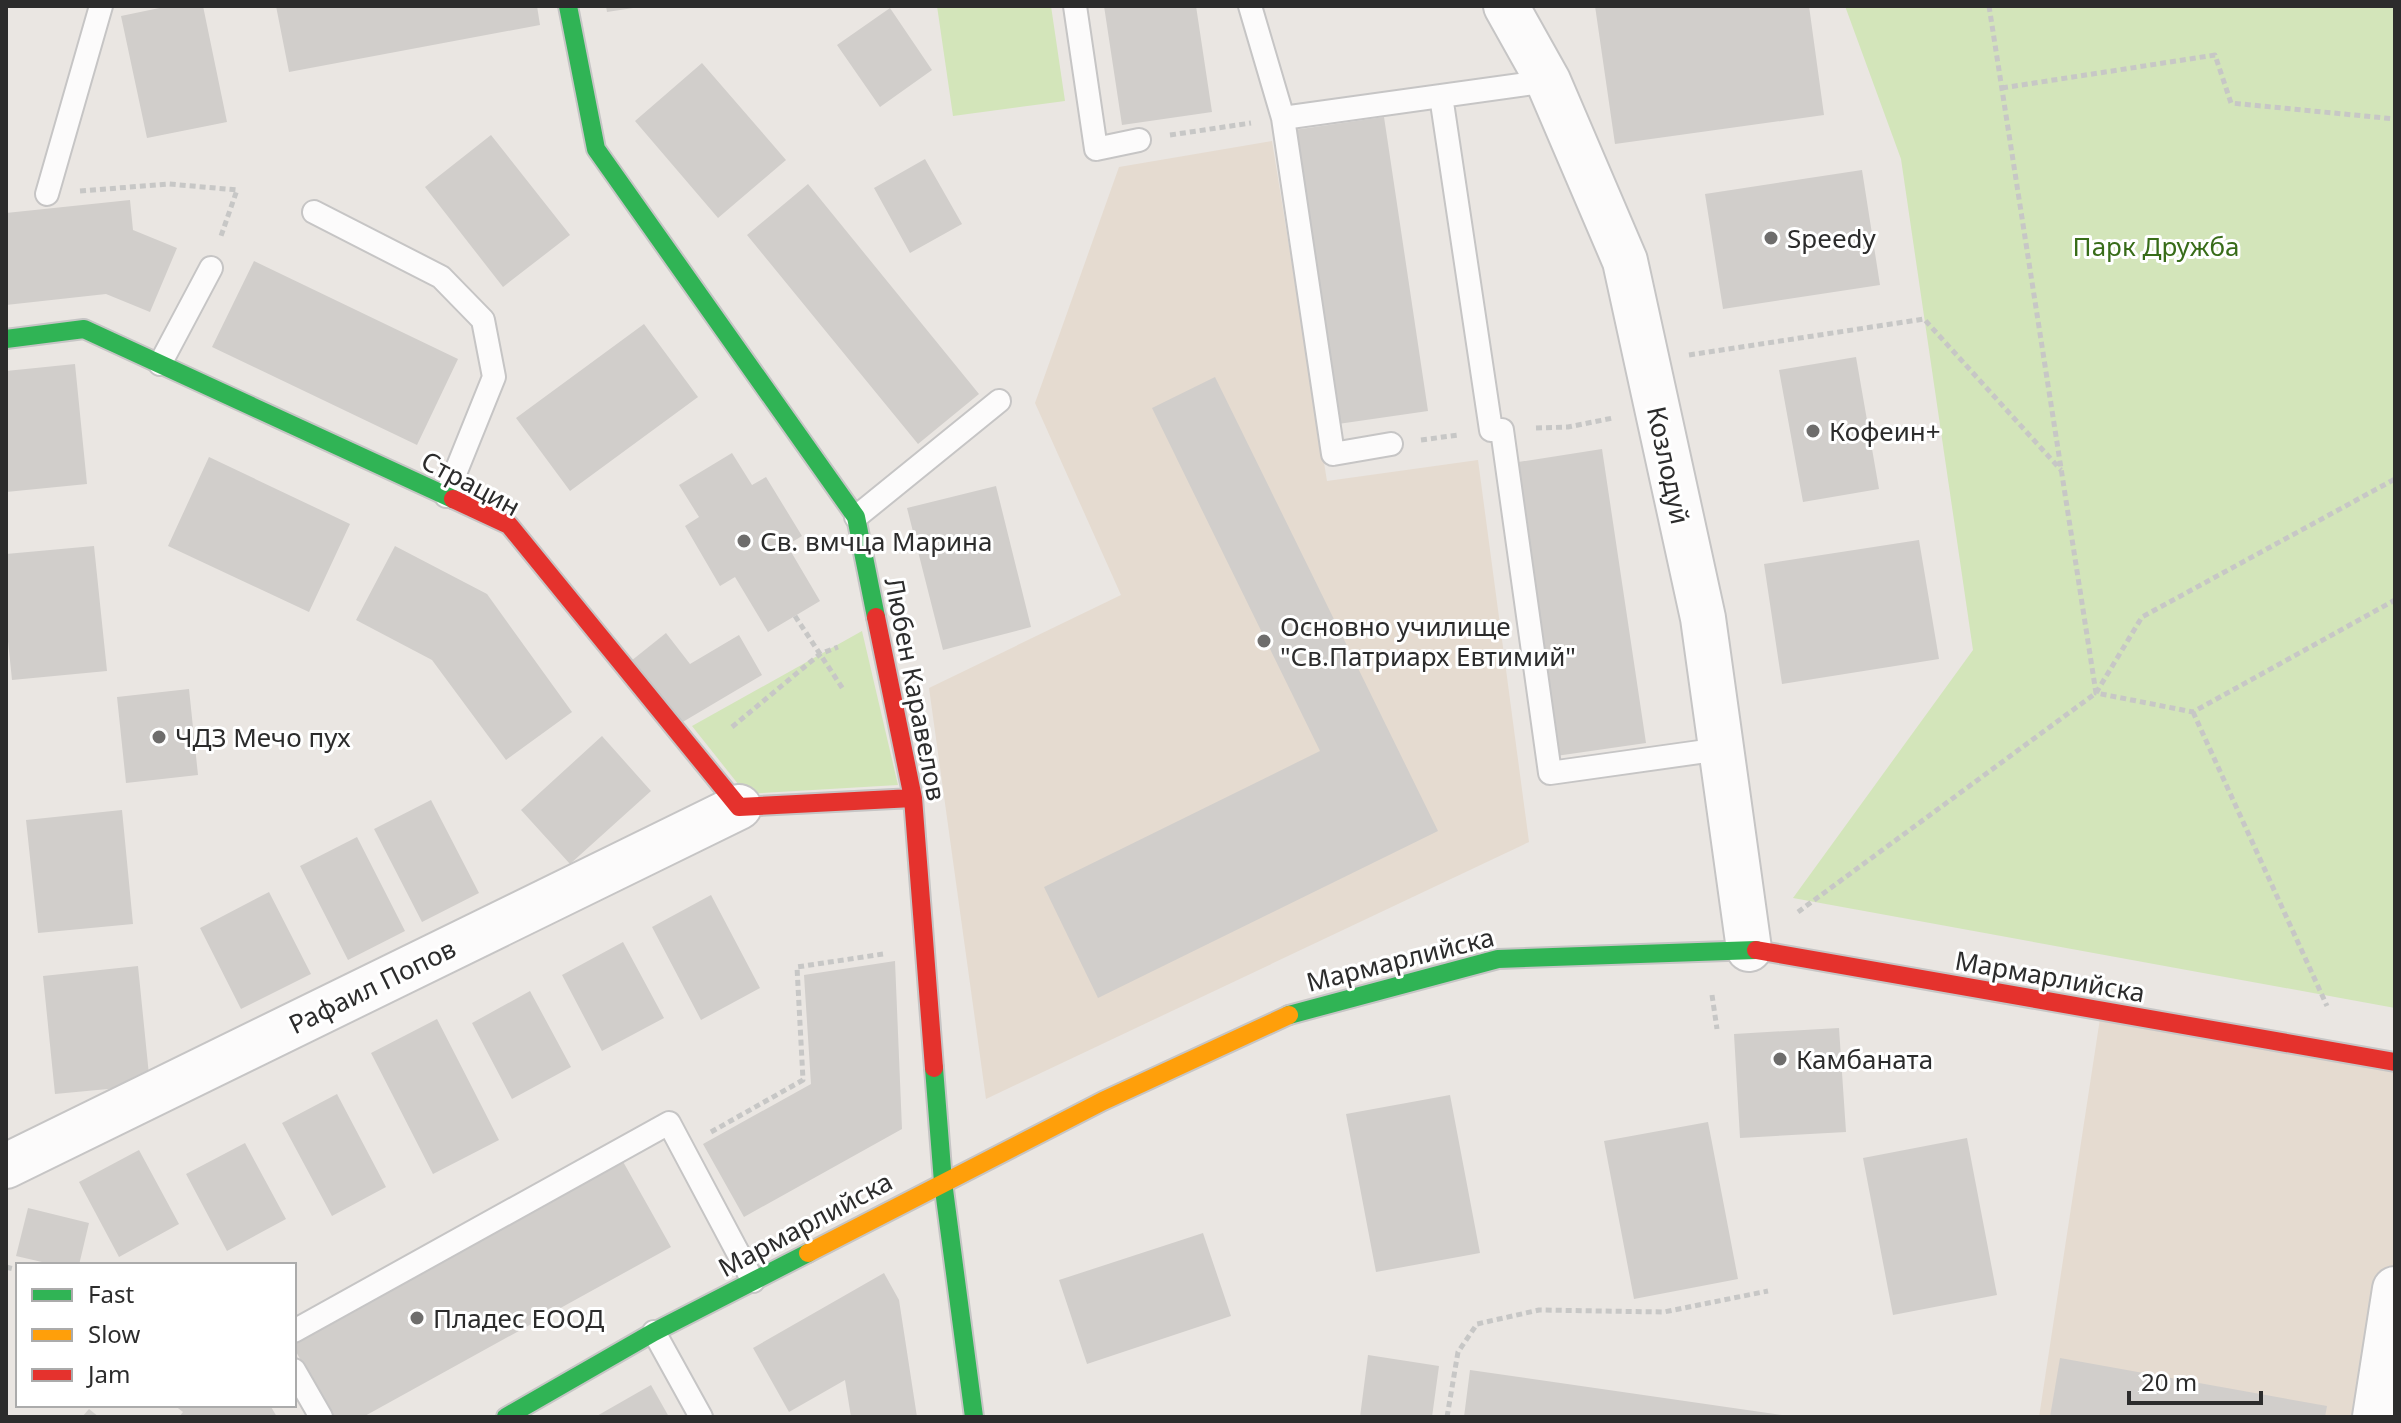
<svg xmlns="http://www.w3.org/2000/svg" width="2401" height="1423" font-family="'Noto Sans',sans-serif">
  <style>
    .education { fill: #e5dbd0 }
    .green { fill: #d3e5ba }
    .building { fill: #d1cecb }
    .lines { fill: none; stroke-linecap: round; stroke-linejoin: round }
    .lane-casing { stroke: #c6c5c5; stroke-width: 26 }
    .street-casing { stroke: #c6c5c5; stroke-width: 48 }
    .fast-casing { stroke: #c6c5c5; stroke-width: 22 }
    .slow-casing { stroke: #c6c5c5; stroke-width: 22 }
    .jam-casing { stroke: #c6c5c5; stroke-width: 22 }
    .path { stroke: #c7c7c6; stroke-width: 5; stroke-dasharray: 6 4; stroke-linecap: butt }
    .lane { stroke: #fcfbfb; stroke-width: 22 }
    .street { stroke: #fcfbfb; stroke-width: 44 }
    .fast { stroke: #30b455; stroke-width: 18 }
    .slow { stroke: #ff9f0a; stroke-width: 18 }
    .jam { stroke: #e5322d; stroke-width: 18 }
    .poi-dot { fill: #6e6d6c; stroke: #fff; stroke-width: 3 }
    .labels { text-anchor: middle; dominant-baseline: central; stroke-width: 6; stroke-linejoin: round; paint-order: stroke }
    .poi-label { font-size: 26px; fill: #2c2c2c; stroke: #fff; text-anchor: start }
    .park-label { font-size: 26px; fill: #386c19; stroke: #fff }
    .street-label { font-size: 26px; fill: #2c2c2c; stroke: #fff }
  </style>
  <rect width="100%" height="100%" fill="#eae6e2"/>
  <path class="education" d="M1272 141 1327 481 1478 460 1529 842 986 1099 929 688 1121 595 1035 403 1119 167Z
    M2101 1012 2395 1062V1417H2039Z"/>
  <path class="green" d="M937 6H1051L1065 101 953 116Z
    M1845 6H2395V1008L1793 898 1973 650 1901 159Z
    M862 631 898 785 746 794 692 726Z"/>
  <path class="building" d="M169 6H203L227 122 147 138 121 16Z
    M276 6H537L540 25 289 72Z
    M606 6H633V8L607 12Z
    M1104 6H1196L1212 112 1122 125Z
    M1595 6H1809L1824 115 1615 144Z
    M890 8 932 70 880 107 837 45Z
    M702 63 786 160 718 218 635 121Z
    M1384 117 1428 411 1338 424 1294 130Z
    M491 135 570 235 503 287 425 187Z
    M925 159 962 224 910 253 874 188Z
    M1862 170 1880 285 1723 309 1705 194Z
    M808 184 979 394 918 444 747 235Z
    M130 200 133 230 177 248 150 312 106 294 6 305V213Z
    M254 261 458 359 417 445 212 347Z
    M644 324 698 397 570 491 516 418Z
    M1856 357 1879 489 1803 502 1779 370Z
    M75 364 87 484 6 492V371Z
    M1215 377 1438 831 1098 998 1044 887 1320 751 1152 408Z
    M1602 449 1646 743 1556 756 1512 463Z
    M732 453 752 485 766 477 802 536 787 545 820 601 768 632 735 577 720 586 685 526 699 517 679 485Z
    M209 457 350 524 309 612 168 546Z
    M996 486 1031 627 943 650 907 508Z
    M1919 540 1939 659 1782 684 1764 564Z
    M94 546 107 671 12 680 6 622V554Z
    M395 546 487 594 572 712 506 760 432 660 356 620Z
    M666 633 690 664 739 635 762 675 681 723 631 661Z
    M189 689 198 775 126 783 117 697Z
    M602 736 651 791 570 864 521 810Z
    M431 800 479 893 422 922 374 829Z
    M122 810 133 924 38 933 26 820Z
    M357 837 405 931 348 960 300 866Z
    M269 892 311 974 241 1009 200 928Z
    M711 895 760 988 701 1020 652 927Z
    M623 942 664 1018 602 1051 562 975Z
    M895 961 902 1129 744 1217 703 1144 811 1084 804 975Z
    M138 966 150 1085 55 1094 43 976Z
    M530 991 571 1067 512 1099 472 1023Z
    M437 1019 499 1140 433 1174 371 1053Z
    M1839 1028 1846 1132 1740 1138 1734 1034Z
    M337 1094 386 1187 332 1216 282 1123Z
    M1450 1095 1480 1253 1376 1272 1346 1114Z
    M1708 1122 1738 1279 1634 1299 1604 1141Z
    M1967 1138 1997 1295 1893 1315 1863 1158Z
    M245 1143 286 1219 227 1251 186 1174Z
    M139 1150 179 1224 119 1257 79 1182Z
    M621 1158 671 1247 363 1417H332L294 1348V1339Z
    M28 1208 89 1223 79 1265H55L16 1256Z
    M1203 1233 1231 1316 1087 1364 1059 1280Z
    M884 1273 899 1300 917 1417H851L845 1380 789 1412 753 1348Z
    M1368 1355 1439 1366 1432 1417H1360Z
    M2060 1358 2327 1406 2325 1417H2050Z
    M1470 1370 1782 1415V1417H1464Z
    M651 1385 669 1417H595Z
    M174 1405H270L277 1417H179L183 1412Z
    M89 1409 99 1417H82Z"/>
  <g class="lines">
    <g class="lane-casing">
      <path id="lane" d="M1075 6 1096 149 1139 140
        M1250 6 1283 118 1333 454 1391 444
        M1441 96 1491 430
        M1283 118 1548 81
        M47 194 101 6
        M314 212 441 277 483 320 494 377 446 496
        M160 364 211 268
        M1502 430 1550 773 1721 749
        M856 517 999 401
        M294 1331 669 1123 753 1281
        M654 1332 701 1417
        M294 1370 321 1417"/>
    </g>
    <g class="street-casing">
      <path id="street" d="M1506 6 1548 81 1625 261 1703 618 1749 949
        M6 1166 739 807
        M2375 1417 2395 1289"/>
    </g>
    <g class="fast-casing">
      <path id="fast" d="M568 6 596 149 856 517 876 617
        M6 339 84 329 453 499
        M1289 1015 1498 959 1756 950
        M934 1068 943 1182 974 1417
        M506 1417 654 1332 808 1253"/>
    </g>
    <g class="slow-casing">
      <path id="slow" d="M808 1253 1103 1101 1289 1015"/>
    </g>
    <g class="jam-casing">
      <path id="jam" d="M453 499 509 525 739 807 913 798
        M876 617 913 798 934 1068
        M1756 950 2395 1062"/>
    </g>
    <path class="path" d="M1989 6 2096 693 2193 712 2395 600
      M2002 88 2215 55 2231 103 2395 119
      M1170 135 1251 123
      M80 191 169 184 237 190 221 236
      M1689 355 1924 319 2061 470
      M1536 428 1568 427 1613 418
      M1421 440 1458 435
      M795 616 843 689
      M2193 712 2327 1006
      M732 727 820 654 838 647
      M1798 912 2096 693 2142 617 2395 479
      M1712 995 1717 1029
      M711 1132 803 1080 797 967 883 954
      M6 1267 18 1270
      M1447 1417 1458 1352 1477 1324 1539 1310 1664 1312 1768 1291"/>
    <use href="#lane" class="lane"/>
    <use href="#street" class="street"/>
    <use href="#fast" class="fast"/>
    <use href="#slow" class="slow"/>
    <use href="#jam" class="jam"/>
  </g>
  <g class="poi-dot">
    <circle cx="1771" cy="238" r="8"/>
    <circle cx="1813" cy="431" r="8"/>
    <circle cx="744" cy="541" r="8"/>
    <circle cx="1264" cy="641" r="8"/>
    <circle cx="159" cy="737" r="8"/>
    <circle cx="1780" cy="1059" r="8"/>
    <circle cx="417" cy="1318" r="8"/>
  </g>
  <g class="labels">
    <g class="poi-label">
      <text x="1787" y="238">Speedy</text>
      <text x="1829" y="431">Кофеин+</text>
      <text x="760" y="541">Св. вмчца Марина</text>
      <text x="1280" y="626">Основно училище<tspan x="1280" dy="30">"Св.Патриарх Евтимий"</tspan></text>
      <text x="175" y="737">ЧДЗ Мечо пух</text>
      <text x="1796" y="1059">Камбаната</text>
      <text x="433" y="1318">Пладес ЕООД</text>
    </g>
    <g class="park-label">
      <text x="2156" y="246">Парк Дружба</text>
    </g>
    <g class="street-label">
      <text transform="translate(1669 465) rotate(78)">Козлодуй</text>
      <text transform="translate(471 483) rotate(28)">Страцин</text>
      <text transform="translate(916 689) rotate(79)">Любен Каравелов</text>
      <text transform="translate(1400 959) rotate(-14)">Мармарлийска</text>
      <text transform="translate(2050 976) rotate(10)">Мармарлийска</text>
      <text transform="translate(372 986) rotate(-26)">Рафаил Попов</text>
      <text transform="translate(805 1224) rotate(-28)">Мармарлийска</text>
    </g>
  </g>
  <rect width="2401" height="1423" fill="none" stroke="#2c2c2c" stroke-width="16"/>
  <rect x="16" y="1263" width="280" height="144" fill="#ffffff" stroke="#ababab" stroke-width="2"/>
  <rect x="32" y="1289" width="40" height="12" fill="#30b455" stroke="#ababab" stroke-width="2"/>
  <text x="88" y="1303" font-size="24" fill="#2c2c2c">Fast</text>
  <rect x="32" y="1329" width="40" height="12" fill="#ff9f0a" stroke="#ababab" stroke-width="2"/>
  <text x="88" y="1343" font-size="24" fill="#2c2c2c">Slow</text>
  <rect x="32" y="1369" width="40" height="12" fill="#e5322d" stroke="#ababab" stroke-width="2"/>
  <text x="88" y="1383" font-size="24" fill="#2c2c2c">Jam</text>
  <path d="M2129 1391v12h132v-12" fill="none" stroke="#2c2c2c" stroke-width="4"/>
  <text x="2141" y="1391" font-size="24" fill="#2c2c2c" stroke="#ffffff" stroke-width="6" paint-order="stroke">20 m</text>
</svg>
